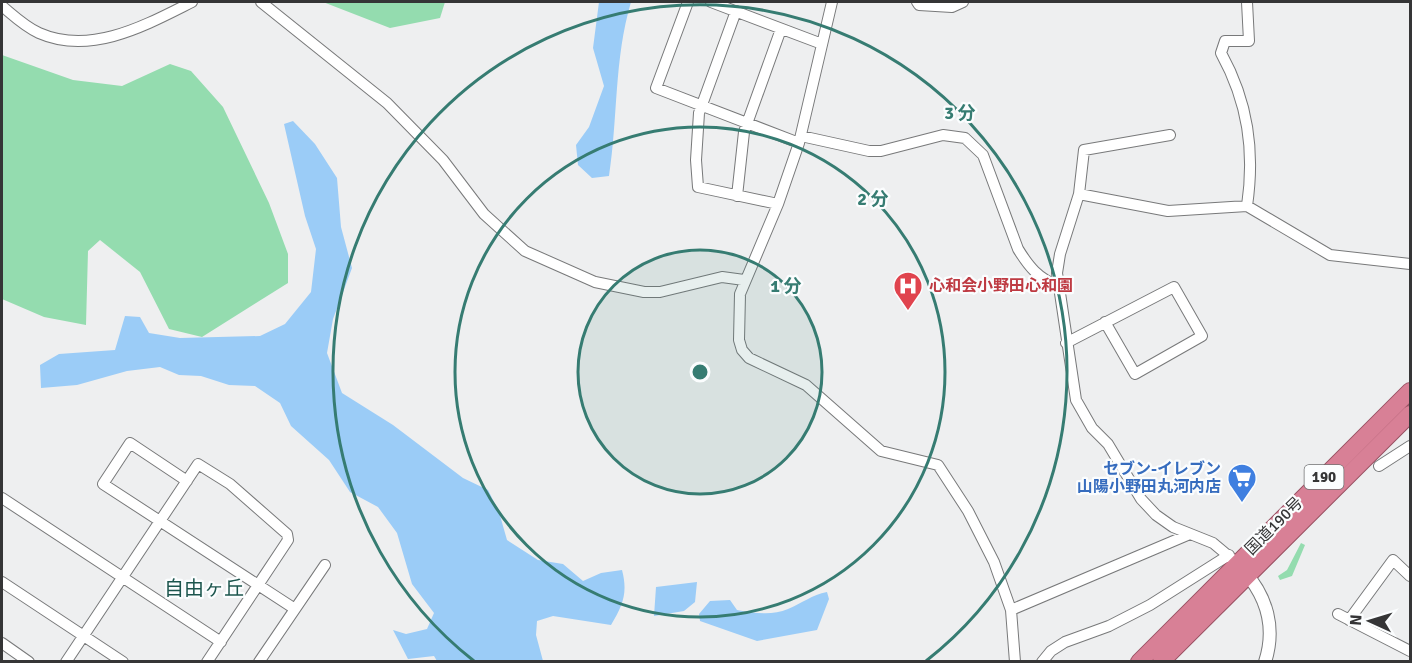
<svg xmlns="http://www.w3.org/2000/svg" width="1412" height="663" font-family="Signika,'Noto Sans JP',sans-serif">
  <style>
    .green { fill: #94dcaf }
    .water { fill: #9bccf7 }
    .lines { fill: none; stroke-linecap: round; stroke-linejoin: round }
    .minor-casing { stroke: #78797a; stroke-width: 12 }
    .tertiary-casing { stroke: #78797a; stroke-width: 14 }
    .trunk-casing { stroke: #995163; stroke-width: 18 }
    .minor { stroke: #fff; stroke-width: 10 }
    .tertiary { stroke: #fff; stroke-width: 12 }
    .trunk { stroke: #d88096; stroke-width: 16 }
    .ring { fill: none; stroke: #367c72; stroke-width: 3 }
    .labels { text-anchor: middle; dominant-baseline: central; stroke-width: 4.5; stroke-linejoin: round; paint-order: stroke }
    .shield { fill: #fbfdfe; stroke: #707172; stroke-width: 1.5 }
    .shield-label { font-size: 15px; font-weight: bold; fill: #353536 }
    .health-label { font-size: 16px; font-weight: bold; fill: #be3a42; stroke: #fbfdfe; text-anchor: start }
    .shop-label { font-size: 16px; font-weight: bold; fill: #366cbe; stroke: #fbfdfe; text-anchor: end }
    .street-label { font-size: 16px; fill: #353536; stroke: #fbfdfe }
    .quarter-label { font-size: 20px; fill: #1c554d; stroke: #fbfdfe }
    .centre { fill: #367c72; stroke: #fbfdfe; stroke-width: 3 }
    .ring-label { font-size: 18px; text-anchor: middle; font-weight: bold; fill: #367c72; stroke: #fbfdfe; stroke-width: 4.5; stroke-linejoin: round; paint-order: stroke }
  </style>
  <rect width="100%" height="100%" fill="#eeeff0"/>
  <path class="green" d="M323 2H445L440 18 390 28Z
    M2 55 73 80 122 86 170 64 191 71 223 107 269 203 288 254V283L202 337 169 329 140 272 100 240 88 251 86 325 44 317 2 299Z
    M1301 543 1305 545 1292 576 1280 580 1278 576 1287 570Z"/>
  <path class="water" d="M599 2H631C614 59 618 118 609 176L592 178 578 165 576 145 589 127 604 86 593 48Z
    M293 121 315 144 337 178 341 227 352 268 333 319 327 353 342 393 393 425 463 478 488 490 499 512 507 540 538 560 563 564 583 581 601 573 622 570C628 593 623 605 611 625L553 616 537 621 536 635 543 661H437L434 656 408 659 393 630 406 634 427 629 434 613 412 584 397 533 378 507 350 492 329 460 291 426 280 403 255 386 229 385 201 376 179 375 160 367 127 371 77 385 41 388 40 365 59 354 115 350 125 316 140 317 149 333 180 338 260 336 285 324 311 292 316 249 305 216 284 124Z
    M697 582 695 602 684 611 654 616 656 587Z
    M827 592 829 599 817 630 757 641 700 621 699 614 710 601 730 600 737 610C754 613 772 616 788 609 802 603 812 595 827 592Z"/>
  <g class="lines">
    <g class="minor-casing">
      <path id="minor" d="M261 2 387 103 443 160 484 214 525 251 595 282 644 292H660L722 277 744 280
        M688 2 656 88 799 143
        M711 2 822 44
        M832 2 799 143 778 204 740 294 739 340 742 350 749 358 806 385 881 451 938 465 968 511 994 562 1011 610 1015 662
        M917 2 919 5 952 7 963 2
        M1247 2 1249 41H1225L1221 53C1248 102 1255 151 1247 206
        M2 6C14 16 24 26 39 33 91 56 146 25 192 2
        M736 11 699 113 696 160 698 187 778 204
        M801 136 869 151H881L943 135 965 138 983 155 1018 249C1029 267 1038 278 1058 286
        M1079 194 1084 150 1170 135
        M737 196 744 132 781 29
        M1066 343 1174 287 1202 336 1135 374 1105 322
        M1379 466 1410 446
        M187 481 130 443 103 484 295 609
        M2 498 221 642
        M1237 563 1213 543 1173 527 1156 515 1141 499 1108 444 1092 428 1076 400 1057 273 1060 254 1079 194 1168 211 1247 206 1330 255 1410 264
        M2 582 123 662
        M1011 610 1190 534
        M1338 614 1410 651
        M1349 620 1393 560 1410 576
        M2 643 29 662
        M66 662 198 464 230 484 287 534 288 540 207 662
        M259 662 325 565
        M1042 662 1051 651 1065 642 1109 626 1150 605 1229 555"/>
    </g>
    <g class="tertiary-casing">
      <path id="tertiary" d="M1244 571C1267 597 1276 628 1265 662"/>
    </g>
    <g class="trunk-casing">
      <path id="trunk" d="M1139 662 1410 391
        M1161 662 1410 414"/>
    </g>
    <use href="#minor" class="minor"/>
    <use href="#tertiary" class="tertiary"/>
    <use href="#trunk" class="trunk"/>
  </g>
  <circle cx="700" cy="372" r="122" fill="#367c72" fill-opacity=".12"/>
  <g class="ring">
    <circle cx="700" cy="372" r="122"/>
    <circle cx="700" cy="372" r="245"/>
    <path d="M474 661A367 367 0 1 1 926 661"/>
  </g>
  <defs>
    <g id="hospital-pin" transform="scale(1.5)"><path d="M0 17L-7.5 6A9.5 9.5 0 1 1 7.5 6Z" fill="#e0444e" stroke="#fbfdfe"/><path d="M-5-5h3v3.5h4V-5h3V5h-3V1.5h-4V5h-3Z" fill="#fff"/></g>
    <g id="supermarket-pin" transform="scale(1.5)"><path d="M0 17L-7.5 6A9.5 9.5 0 1 1 7.5 6Z" fill="#3f7fe0" stroke="#fbfdfe"/><path d="M-6-5.5h2.5l.6 2H6L4.5 2H-2.5L-4.4-4H-6ZM-1.5 3.2a1.3 1.3 0 1 0 .1 0ZM3 3.2a1.3 1.3 0 1 0 .1 0Z" fill="#fff"/></g>
  </defs>
  <g fill-rule="evenodd">
    <use href="#hospital-pin" x="908" y="286"/>
    <use href="#supermarket-pin" x="1242" y="478"/>
  </g>
  <g class="labels">
    <rect class="shield" x="1304.5" y="465" width="39" height="24" rx="4.5"/>
    <g class="shield-label">
      <text x="1324" y="477">190</text>
    </g>
    <g class="health-label">
      <text x="929" y="286">心和会小野田心和園</text>
    </g>
    <g class="shop-label">
      <text x="1221" y="469">セブン-イレブン<tspan x="1221" dy="18">山陽小野田丸河内店</tspan></text>
    </g>
    <g class="street-label">
      <text transform="translate(1274 526) rotate(-45)">国道190号</text>
    </g>
    <g class="quarter-label">
      <text x="204" y="588">自由ヶ丘</text>
    </g>
  </g>
  <circle cx="700" cy="372" r="9" class="centre"/>
  <g class="ring-label">
    <text x="960" y="119">3 分</text>
    <text x="873" y="205">2 分</text>
    <text x="786" y="292">1 分</text>
  </g>
  <rect width="1412" height="663" fill="none" stroke="#353536" stroke-width="6"/>
  <g transform="translate(1370 621) rotate(274)" stroke="#fbfdfe" stroke-width="4.5" paint-order="stroke">
  <path d="M0-4.5L10 22L0 15L-10 22Z" fill="#353536"/>
  <text y="-9" font-size="16" font-weight="bold" text-anchor="middle" fill="#353536">N</text>
  </g>
</svg>
